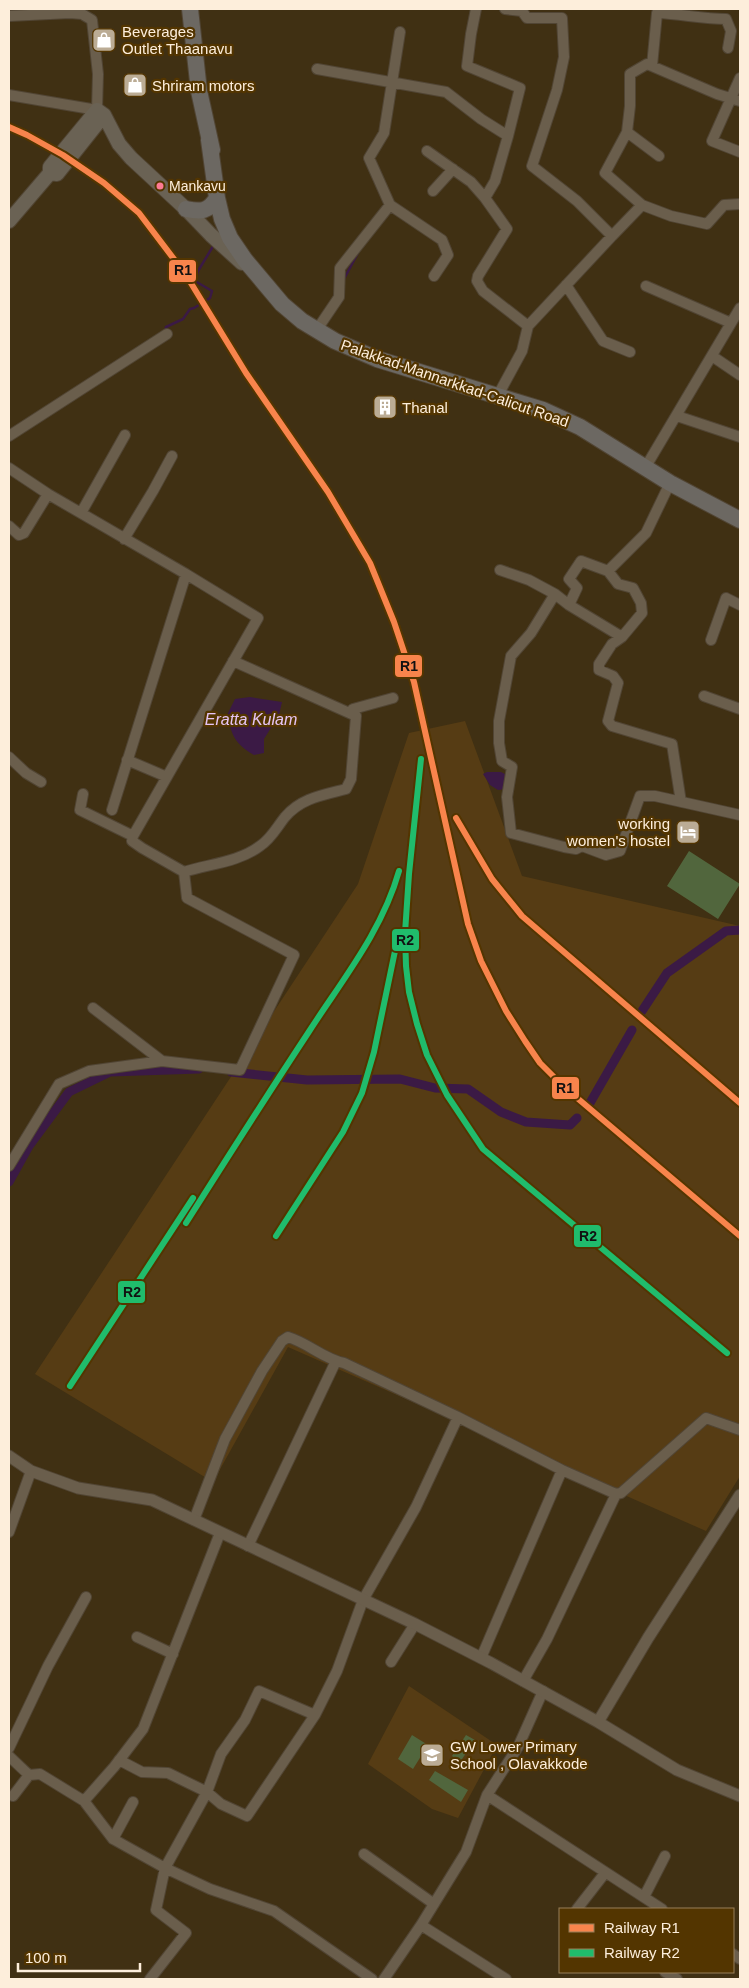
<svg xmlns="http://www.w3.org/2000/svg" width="749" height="1988" font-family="Arial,sans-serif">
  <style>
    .built { fill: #563c14 }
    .green { fill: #51663d }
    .water { fill: #3b1a45 }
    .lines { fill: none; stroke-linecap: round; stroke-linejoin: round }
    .stream { stroke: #3b1a45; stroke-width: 2.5 }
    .canal { stroke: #3b1a45; stroke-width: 9 }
    .minor-casing { stroke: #514534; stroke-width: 12 }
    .tertiary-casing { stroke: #514534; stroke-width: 13 }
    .secondary-casing { stroke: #514534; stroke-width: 16 }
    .trunk-casing { stroke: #514534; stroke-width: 18 }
    .minor { stroke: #6a5e4c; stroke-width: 10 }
    .tertiary { stroke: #6a5e4c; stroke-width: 11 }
    .secondary { stroke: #6a6254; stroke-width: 14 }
    .trunk { stroke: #6c6862; stroke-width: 16 }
    .rail-1-casing { stroke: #533500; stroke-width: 10 }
    .rail-2-casing { stroke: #533500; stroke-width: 10 }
    .rail-1 { stroke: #f8844c; stroke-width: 6 }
    .rail-2 { stroke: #20bc6c; stroke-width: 6 }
    .bus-dot { fill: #fe7a93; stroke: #533500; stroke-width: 2 }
    .labels { text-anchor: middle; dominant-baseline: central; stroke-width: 4.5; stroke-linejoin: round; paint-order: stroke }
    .bus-label { font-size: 14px; fill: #fdeedb; stroke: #533500; text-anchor: start }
    .poi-label { font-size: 15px; fill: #fdeedb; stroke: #533500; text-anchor: start }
    .street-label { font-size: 15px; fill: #fdeedb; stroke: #533500 }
    .water-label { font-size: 16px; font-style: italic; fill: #e6c5f5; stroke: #533500 }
    .line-badge { stroke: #533500; stroke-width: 2 }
    .pale-badge-label { font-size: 14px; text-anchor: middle; font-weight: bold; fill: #111 }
  </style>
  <rect width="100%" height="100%" fill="#403013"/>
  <path class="built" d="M465 721 522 876 740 926V1476L706 1531 288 1347 213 1482 35 1374 358 884 409 733Z
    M409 1686 497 1745 458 1818 432 1809 368 1764Z"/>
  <path class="green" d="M689 851 740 884 718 919 667 886Z
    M412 1735 428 1745 413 1769 398 1759Z
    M466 1735 475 1740 460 1762 452 1756Z
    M435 1771 468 1790 461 1802 429 1780Z"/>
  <path class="water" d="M250 697 282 702 279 715 264 739V753L254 755C235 744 232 736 227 715L235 699Z
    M487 772H501L507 775 506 789 498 790 490 785 483 774Z"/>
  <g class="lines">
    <path class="stream" d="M344 279 360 249
      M165 332 166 327 183 319 190 309 194 308 210 298 212 291 195 281 198 271 215 243"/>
    <path class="canal" d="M642 1011 667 973 726 931 740 930
      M231 1072 307 1080 400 1079 435 1088 468 1089 501 1112 526 1122 570 1125 577 1118
      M590 1103 632 1030
      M9 1182 29 1146 69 1092 110 1072 199 1069"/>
    <g class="minor-casing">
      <path id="minor" d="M476 9 471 34 467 66 520 88 508 136
        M505 9 522 11 527 18H562L564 57 557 90 532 166 577 201 612 236 528 326
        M9 16 70 13 82 14 92 20 98 74 97 110 9 95
        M652 66 657 13C681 14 703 19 726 19L731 31 728 48
        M317 69 446 92 481 119 508 136 495 181 485 198 507 229 478 276 477 281 483 291 528 326 522 351 497 397
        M740 78 712 141 740 152
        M627 132 659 156
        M427 151 471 182 485 198
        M433 191 453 169
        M390 205 442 240 448 255 434 276
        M642 205 605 173 627 132 630 106V74L647 64 717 94 740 101
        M612 236 642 205 671 216 707 224 724 205 740 204
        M566 285 603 341 630 352
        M646 286 731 323
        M316 331 339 297 340 268 390 205 369 158 384 133 400 32
        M712 356 740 375
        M677 416 740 437
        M9 436 167 334
        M9 468 48 494 186 574 112 810
        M645 468 740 308
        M670 483 646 533 608 571 581 561 569 579 577 588 569 605 555 594 531 633 511 656 499 721V743L502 761 512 767 507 797 511 833 564 847 576 849 582 846 606 855 620 851 640 796H655L740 815
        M81 513 125 435
        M9 526 19 535 24 533 48 494
        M124 539 153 491 172 456
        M500 570 529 580 555 594
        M608 571 618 584 633 588 641 603 642 613 622 637 612 644 599 664V670L613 676 618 683 608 721 612 726 672 744 681 802
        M186 574 258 618 133 836 132 841 142 848 184 872C209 864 239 862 260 846 271 839 277 827 285 817 301 798 323 795 346 789L351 779 356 716 233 661
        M569 605 622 637
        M711 640 726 598 740 605
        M704 696 740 709
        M354 715 353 709 393 698
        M9 757 26 773 41 782
        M127 760 167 777
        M83 794 80 810 133 836
        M93 1008 162 1061
        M9 1166 59 1084 89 1071 162 1061 240 1070 294 955 187 898 184 872
        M194 1520 225 1439 262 1371 282 1341 288 1337C308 1343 324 1359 344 1363L458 1417 562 1470 616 1494 621 1493 706 1418 740 1430
        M9 1532 31 1471
        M248 1546 336 1361
        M137 1637 173 1654
        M481 1658 562 1470
        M391 1662 415 1624
        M523 1681 547 1639 616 1494
        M9 1748 48 1666 86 1597
        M9 1756 29 1775
        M119 1760 142 1772 168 1773 207 1792 221 1804 247 1816 315 1715
        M487 1795 518 1747 543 1691
        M13 1796 29 1775 40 1774 84 1801 114 1767 143 1729 220 1533
        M84 1801 113 1839 165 1868 210 1889 274 1911 372 1979
        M113 1839 133 1802
        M364 1854 434 1904
        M644 1897 665 1856
        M577 1909 605 1873
        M421 1925 506 1979
        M733 1954 740 1959
        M665 1972 677 1979
        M150 1979 186 1933 156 1910 165 1868 207 1792 221 1754 245 1720 259 1691 315 1715 337 1671 363 1600 416 1507 458 1417
        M384 1979 421 1925 466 1852 487 1795 662 1909"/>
    </g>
    <g class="tertiary-casing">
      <path id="tertiary" d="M9 1456 31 1471 78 1488 152 1500 415 1624 491 1663 598 1722
        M740 1495 648 1638 598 1722 677 1770 740 1796"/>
    </g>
    <g class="secondary-casing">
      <path id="secondary" d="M50 173 57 174 104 115
        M9 221 50 173V167L97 110 104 115 119 144 131 158 186 209 211 235 242 263"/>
    </g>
    <g class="trunk-casing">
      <path id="trunk" d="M190 9 199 91 212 150
        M209 140 217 198 222 219 230 238 245 260 282 304 302 321 335 341 377 359 543 410 580 427 670 483 740 520
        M186 209C201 212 208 212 217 198"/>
    </g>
    <use href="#minor" class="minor"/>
    <use href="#tertiary" class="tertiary"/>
    <use href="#secondary" class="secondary"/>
    <use href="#trunk" class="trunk"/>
    <g class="rail-1-casing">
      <path id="rail-1" d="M9 127 27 135 63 155 104 183 139 213 186 275 246 373 328 492 370 563 394 622 414 682 468 924 481 961 506 1011 525 1041 540 1063 563 1086 740 1236
        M456 818 492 879 522 916 740 1103"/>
    </g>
    <g class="rail-2-casing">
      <path id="rail-2" d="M421 759 409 874 405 933 406 966 409 992 417 1024 427 1055 447 1095 483 1149 727 1353
        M186 1223C227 1158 268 1094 310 1030 343 979 382 931 399 871
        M276 1236 343 1132 362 1093 374 1052 395 951
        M70 1386 193 1198"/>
    </g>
    <use href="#rail-1" class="rail-1"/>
    <use href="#rail-2" class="rail-2"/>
  </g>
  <defs>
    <g id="shop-square" transform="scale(1.25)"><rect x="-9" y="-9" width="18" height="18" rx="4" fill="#bbac95" stroke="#533500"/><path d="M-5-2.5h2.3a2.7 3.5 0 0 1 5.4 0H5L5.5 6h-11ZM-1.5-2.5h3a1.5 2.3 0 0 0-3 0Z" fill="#fff"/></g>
    <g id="building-square" transform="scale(1.25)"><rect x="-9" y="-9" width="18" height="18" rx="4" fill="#bbac95" stroke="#533500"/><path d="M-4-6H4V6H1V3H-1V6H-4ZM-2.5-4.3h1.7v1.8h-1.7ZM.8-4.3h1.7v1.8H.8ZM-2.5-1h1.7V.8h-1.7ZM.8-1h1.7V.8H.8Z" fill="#fff"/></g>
    <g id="hotel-square" transform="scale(1.25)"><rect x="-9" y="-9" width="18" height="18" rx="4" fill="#bbac95" stroke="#533500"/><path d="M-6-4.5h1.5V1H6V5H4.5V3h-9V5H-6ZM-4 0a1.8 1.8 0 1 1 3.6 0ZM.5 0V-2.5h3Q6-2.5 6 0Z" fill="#fff"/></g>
    <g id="school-square" transform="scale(1.25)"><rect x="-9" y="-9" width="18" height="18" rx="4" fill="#bbac95" stroke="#533500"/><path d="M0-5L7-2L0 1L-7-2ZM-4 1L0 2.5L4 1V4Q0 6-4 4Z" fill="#fff"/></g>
  </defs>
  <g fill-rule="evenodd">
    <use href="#shop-square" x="104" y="40"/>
    <use href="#shop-square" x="135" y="85"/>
    <use href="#building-square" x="385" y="407"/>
    <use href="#hotel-square" x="688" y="832"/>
    <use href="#school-square" x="432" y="1755"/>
  </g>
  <circle class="bus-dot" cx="160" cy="186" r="4.5"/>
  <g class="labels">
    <g class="bus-label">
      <text x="169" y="186">Mankavu</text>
    </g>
    <g class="poi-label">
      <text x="122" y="31">Beverages<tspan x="122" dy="17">Outlet Thaanavu</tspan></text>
      <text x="152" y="85">Shriram motors</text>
      <text x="402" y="407">Thanal</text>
      <text x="670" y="823" text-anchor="end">working<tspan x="670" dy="17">women's hostel</tspan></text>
      <text x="450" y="1746">GW Lower Primary<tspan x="450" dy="17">School , Olavakkode</tspan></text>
    </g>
    <g class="street-label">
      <text transform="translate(455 383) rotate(19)">Palakkad-Mannarkkad-Calicut Road</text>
    </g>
    <g class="water-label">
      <text x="251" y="719">Eratta Kulam</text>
    </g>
  </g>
  <g class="line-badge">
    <rect x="168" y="259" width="29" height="24" rx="5" fill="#f8844c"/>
    <rect x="394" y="654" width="29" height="24" rx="5" fill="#f8844c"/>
    <rect x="391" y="928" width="29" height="24" rx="5" fill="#20bc6c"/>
    <rect x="551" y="1076" width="29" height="24" rx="5" fill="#f8844c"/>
    <rect x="573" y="1224" width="29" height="24" rx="5" fill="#20bc6c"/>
    <rect x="117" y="1280" width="29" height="24" rx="5" fill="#20bc6c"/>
  </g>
  <g class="pale-badge-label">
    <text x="183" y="275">R1</text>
    <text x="409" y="671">R1</text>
    <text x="405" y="945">R2</text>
    <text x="565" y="1093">R1</text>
    <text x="588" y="1241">R2</text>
    <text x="132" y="1297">R2</text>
  </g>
  <rect width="749" height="1988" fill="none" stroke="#fdeedb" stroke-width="20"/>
  <rect x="559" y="1908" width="175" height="65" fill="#533500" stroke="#977f58"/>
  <rect x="569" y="1924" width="25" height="8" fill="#f8844c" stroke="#977f58"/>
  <text x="604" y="1933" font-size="15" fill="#fdeedb">Railway R1</text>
  <rect x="569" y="1949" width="25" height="8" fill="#20bc6c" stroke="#977f58"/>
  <text x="604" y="1958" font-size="15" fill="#fdeedb">Railway R2</text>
  <path d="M18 1963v8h122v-8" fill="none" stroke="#fdeedb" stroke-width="2.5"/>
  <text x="25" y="1963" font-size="15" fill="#fdeedb" stroke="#533500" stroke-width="4" paint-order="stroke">100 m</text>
</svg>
